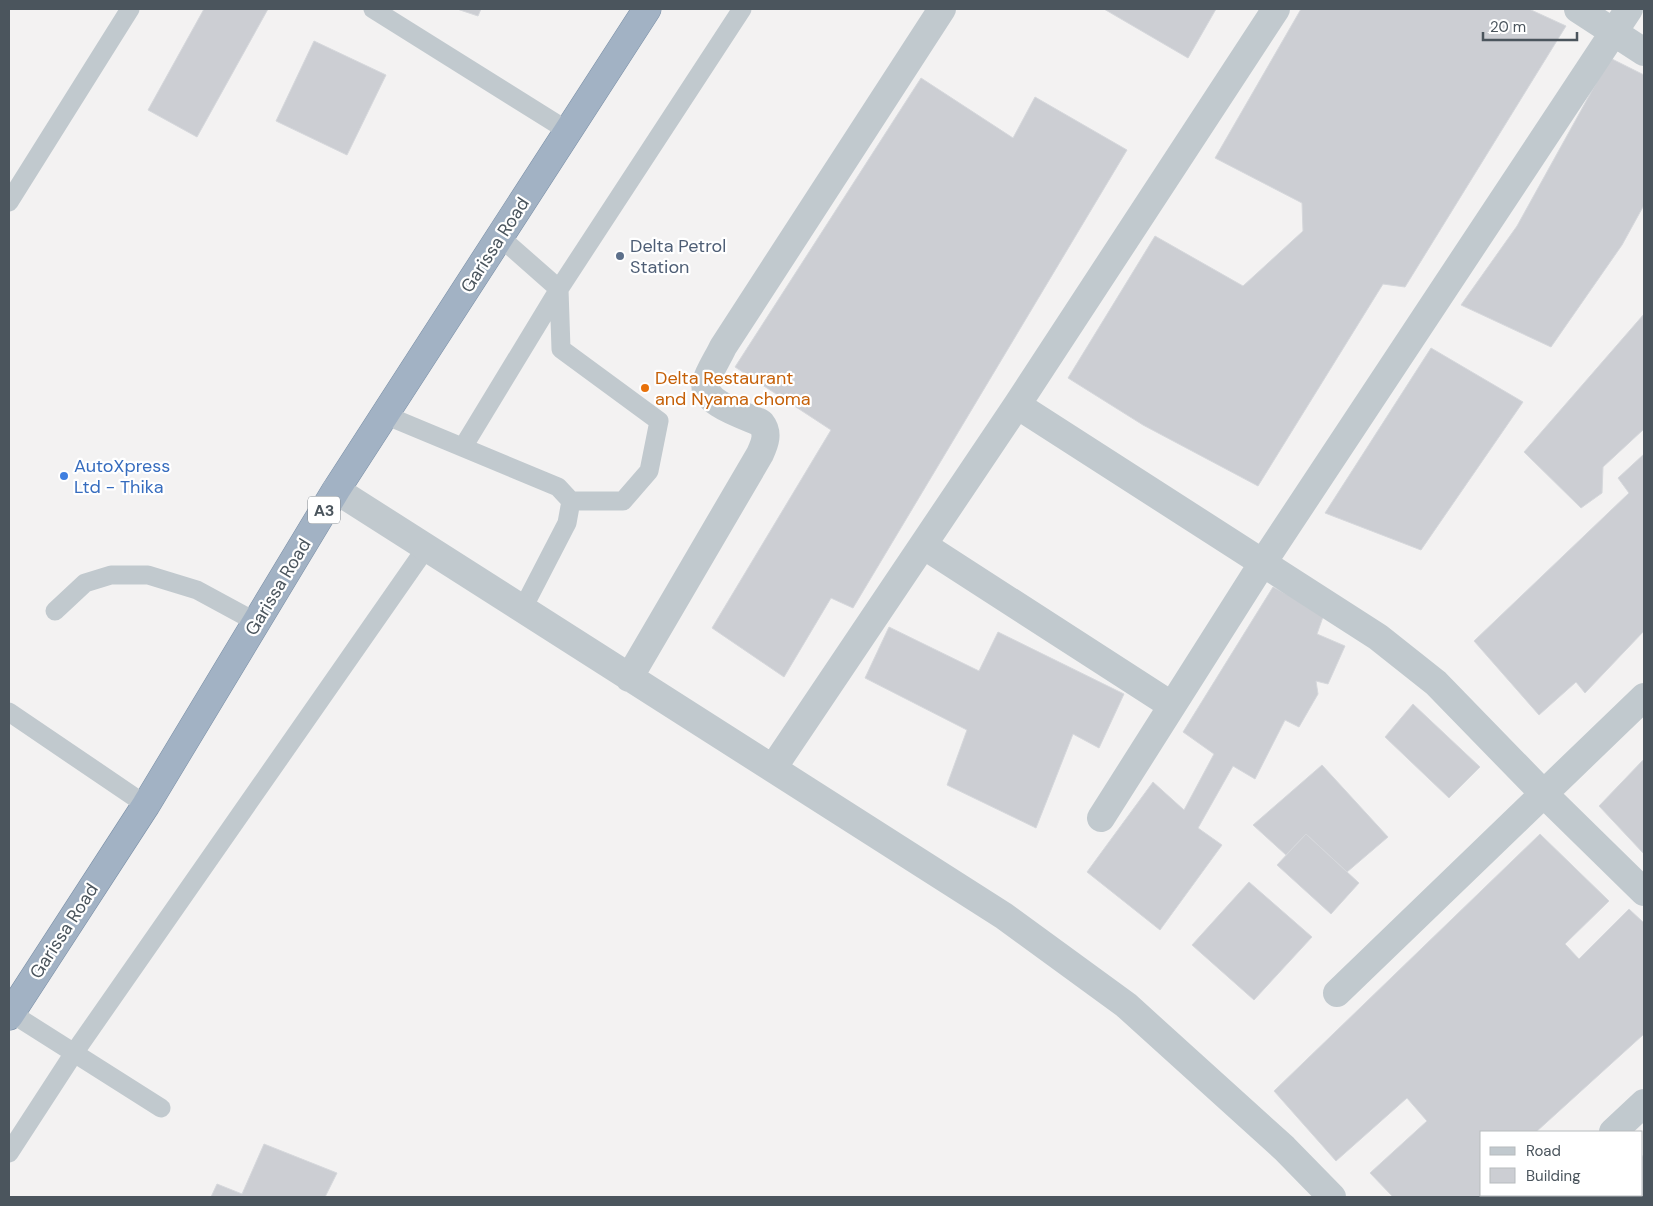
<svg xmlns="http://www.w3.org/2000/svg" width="1653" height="1206" font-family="'DM Sans',sans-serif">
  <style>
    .building { fill: #ccced3; stroke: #d6d8dc }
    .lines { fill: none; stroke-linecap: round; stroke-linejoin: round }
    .trunk-casing { stroke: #7a8fa6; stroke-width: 29 }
    .service { stroke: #c1c9ce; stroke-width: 19 }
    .minor { stroke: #c1c9ce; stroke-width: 28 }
    .trunk { stroke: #a2b2c4; stroke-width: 28 }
    .service-dot { fill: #5c6f8a; stroke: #fff; stroke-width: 2 }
    .food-dot { fill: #e8710a; stroke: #fff; stroke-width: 2 }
    .shop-dot { fill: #3f7fe0; stroke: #fff; stroke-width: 2 }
    .labels { text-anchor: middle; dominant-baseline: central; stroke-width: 4.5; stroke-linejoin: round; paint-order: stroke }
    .shield { fill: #fff; stroke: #81888e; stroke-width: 1 }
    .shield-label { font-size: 16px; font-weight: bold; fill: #4b555d }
    .street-label { font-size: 18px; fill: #4b555d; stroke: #fff }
    .service-label { font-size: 18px; fill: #4e5e75; stroke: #fff; text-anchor: start }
    .food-label { font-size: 18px; fill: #c56008; stroke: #fff; text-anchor: start }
    .shop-label { font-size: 18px; fill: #366cbe; stroke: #fff; text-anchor: start }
  </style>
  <rect width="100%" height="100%" fill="#f3f2f2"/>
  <path class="building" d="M204 9H268L197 137 148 110Z
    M457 9H481L478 16Z
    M1104 9H1216L1188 58Z
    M1301 9H1529L1566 26 1405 287 1383 284 1258 486 1143 425 1068 378 1155 236 1243 286 1303 231 1302 203 1215 158Z
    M314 41 386 75 347 155 276 121Z
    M1610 58 1644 75V205L1622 245 1551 347 1461 305 1517 226Z
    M921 78 1013 138 1035 97 1127 150 853 608 831 598 784 677 712 628 831 430 735 367Z
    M1644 314V429L1603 467 1602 493 1581 508 1524 452Z
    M1431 348 1523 402 1421 550 1325 513Z
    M1644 454V631L1585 693 1576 682 1539 715 1474 641 1629 493 1618 478Z
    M1273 587 1324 614 1317 634 1345 646 1328 684 1316 681 1318 694 1299 727 1285 720 1255 779 1233 766 1198 828 1222 845 1160 930 1087 872 1153 782 1184 810 1214 754 1183 732Z
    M889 627 979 671 998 632 1124 694 1099 748 1073 734 1036 828 947 785 967 730 865 678Z
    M1413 704 1480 767 1449 798 1385 737Z
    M1644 759V854L1599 806Z
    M1322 765 1388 837 1347 872 1306 834 1286 855 1253 825Z
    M1306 834 1359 883 1331 914 1277 865Z
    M1540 834 1609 901 1565 944 1579 959 1629 909 1644 923V1034L1536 1132H1482V1195H1497L1494 1197H1393L1370 1173 1427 1121 1407 1098 1336 1161 1274 1091Z
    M1249 882 1312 937 1254 1000 1192 945Z
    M264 1144 337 1173 325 1197H211L217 1184 242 1194Z
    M1644 1154V1197H1602L1604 1195H1642V1157Z"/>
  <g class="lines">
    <g class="trunk-casing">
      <path id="trunk" d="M9 1016 146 805 336 490 647 9"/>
    </g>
    <path class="service" d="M373 9 568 131
      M9 202 130 9
      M500 237 559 289 561 349 659 421 649 471 623 501H571
      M385 415 558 487 571 501 567 523 522 610
      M463 447 559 289 742 9
      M55 611 85 583 111 575H148L197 590 256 622
      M9 712 146 805
      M11 1013 161 1108
      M9 1153 74 1053 426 548"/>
    <path class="minor" d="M1578 9 1644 52
      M1017 405 1378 637 1436 683 1544 794 1644 892
      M336 490 1004 916 1126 1005 1284 1148 1332 1197
      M923 545 1171 705
      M629 678 760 454C765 443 769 433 761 423 747 416 700 403 706 382 709 371 718 358 723 347L942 9
      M773 768 1017 405 1276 9
      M1101 818 1262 564 1629 9
      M1337 993 1644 697
      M1613 1132 1644 1103
      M1544 1197 1547 1195"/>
    <use href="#trunk" class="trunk"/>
  </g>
  <circle class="service-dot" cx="620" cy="256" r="5"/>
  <circle class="food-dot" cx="645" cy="388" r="5"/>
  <circle class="shop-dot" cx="64" cy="476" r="5"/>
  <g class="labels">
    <rect class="shield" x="308" y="496.5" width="32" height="27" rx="4"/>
    <g class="shield-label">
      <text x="324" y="510">A3</text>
    </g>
    <g class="street-label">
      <text transform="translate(495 245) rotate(-57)">Garissa Road</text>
      <text transform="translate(278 587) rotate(-59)">Garissa Road</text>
      <text transform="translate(64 931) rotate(-57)">Garissa Road</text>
    </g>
    <g class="service-label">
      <text x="630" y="246">Delta Petrol<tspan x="630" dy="21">Station</tspan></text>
    </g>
    <g class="food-label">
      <text x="655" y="378">Delta Restaurant<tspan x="655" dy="21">and Nyama choma</tspan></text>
    </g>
    <g class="shop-label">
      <text x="74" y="466">AutoXpress<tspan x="74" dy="21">Ltd - Thika</tspan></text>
    </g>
  </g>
  <rect width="1653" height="1206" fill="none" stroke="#4b555d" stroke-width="20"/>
  <rect x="1480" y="1131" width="162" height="65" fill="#ffffff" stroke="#b7bbbe"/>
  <rect x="1490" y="1147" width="25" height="8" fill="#c1c9ce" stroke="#b7bbbe"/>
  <text x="1526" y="1156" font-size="15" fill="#4b555d">Road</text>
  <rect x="1490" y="1168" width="25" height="15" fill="#ccced3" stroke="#b7bbbe"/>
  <text x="1526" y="1181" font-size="15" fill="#4b555d">Building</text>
  <path d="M1483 32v8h94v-8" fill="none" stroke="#4b555d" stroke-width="2.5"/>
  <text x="1490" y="32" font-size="15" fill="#4b555d" stroke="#ffffff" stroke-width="4" paint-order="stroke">20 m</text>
</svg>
